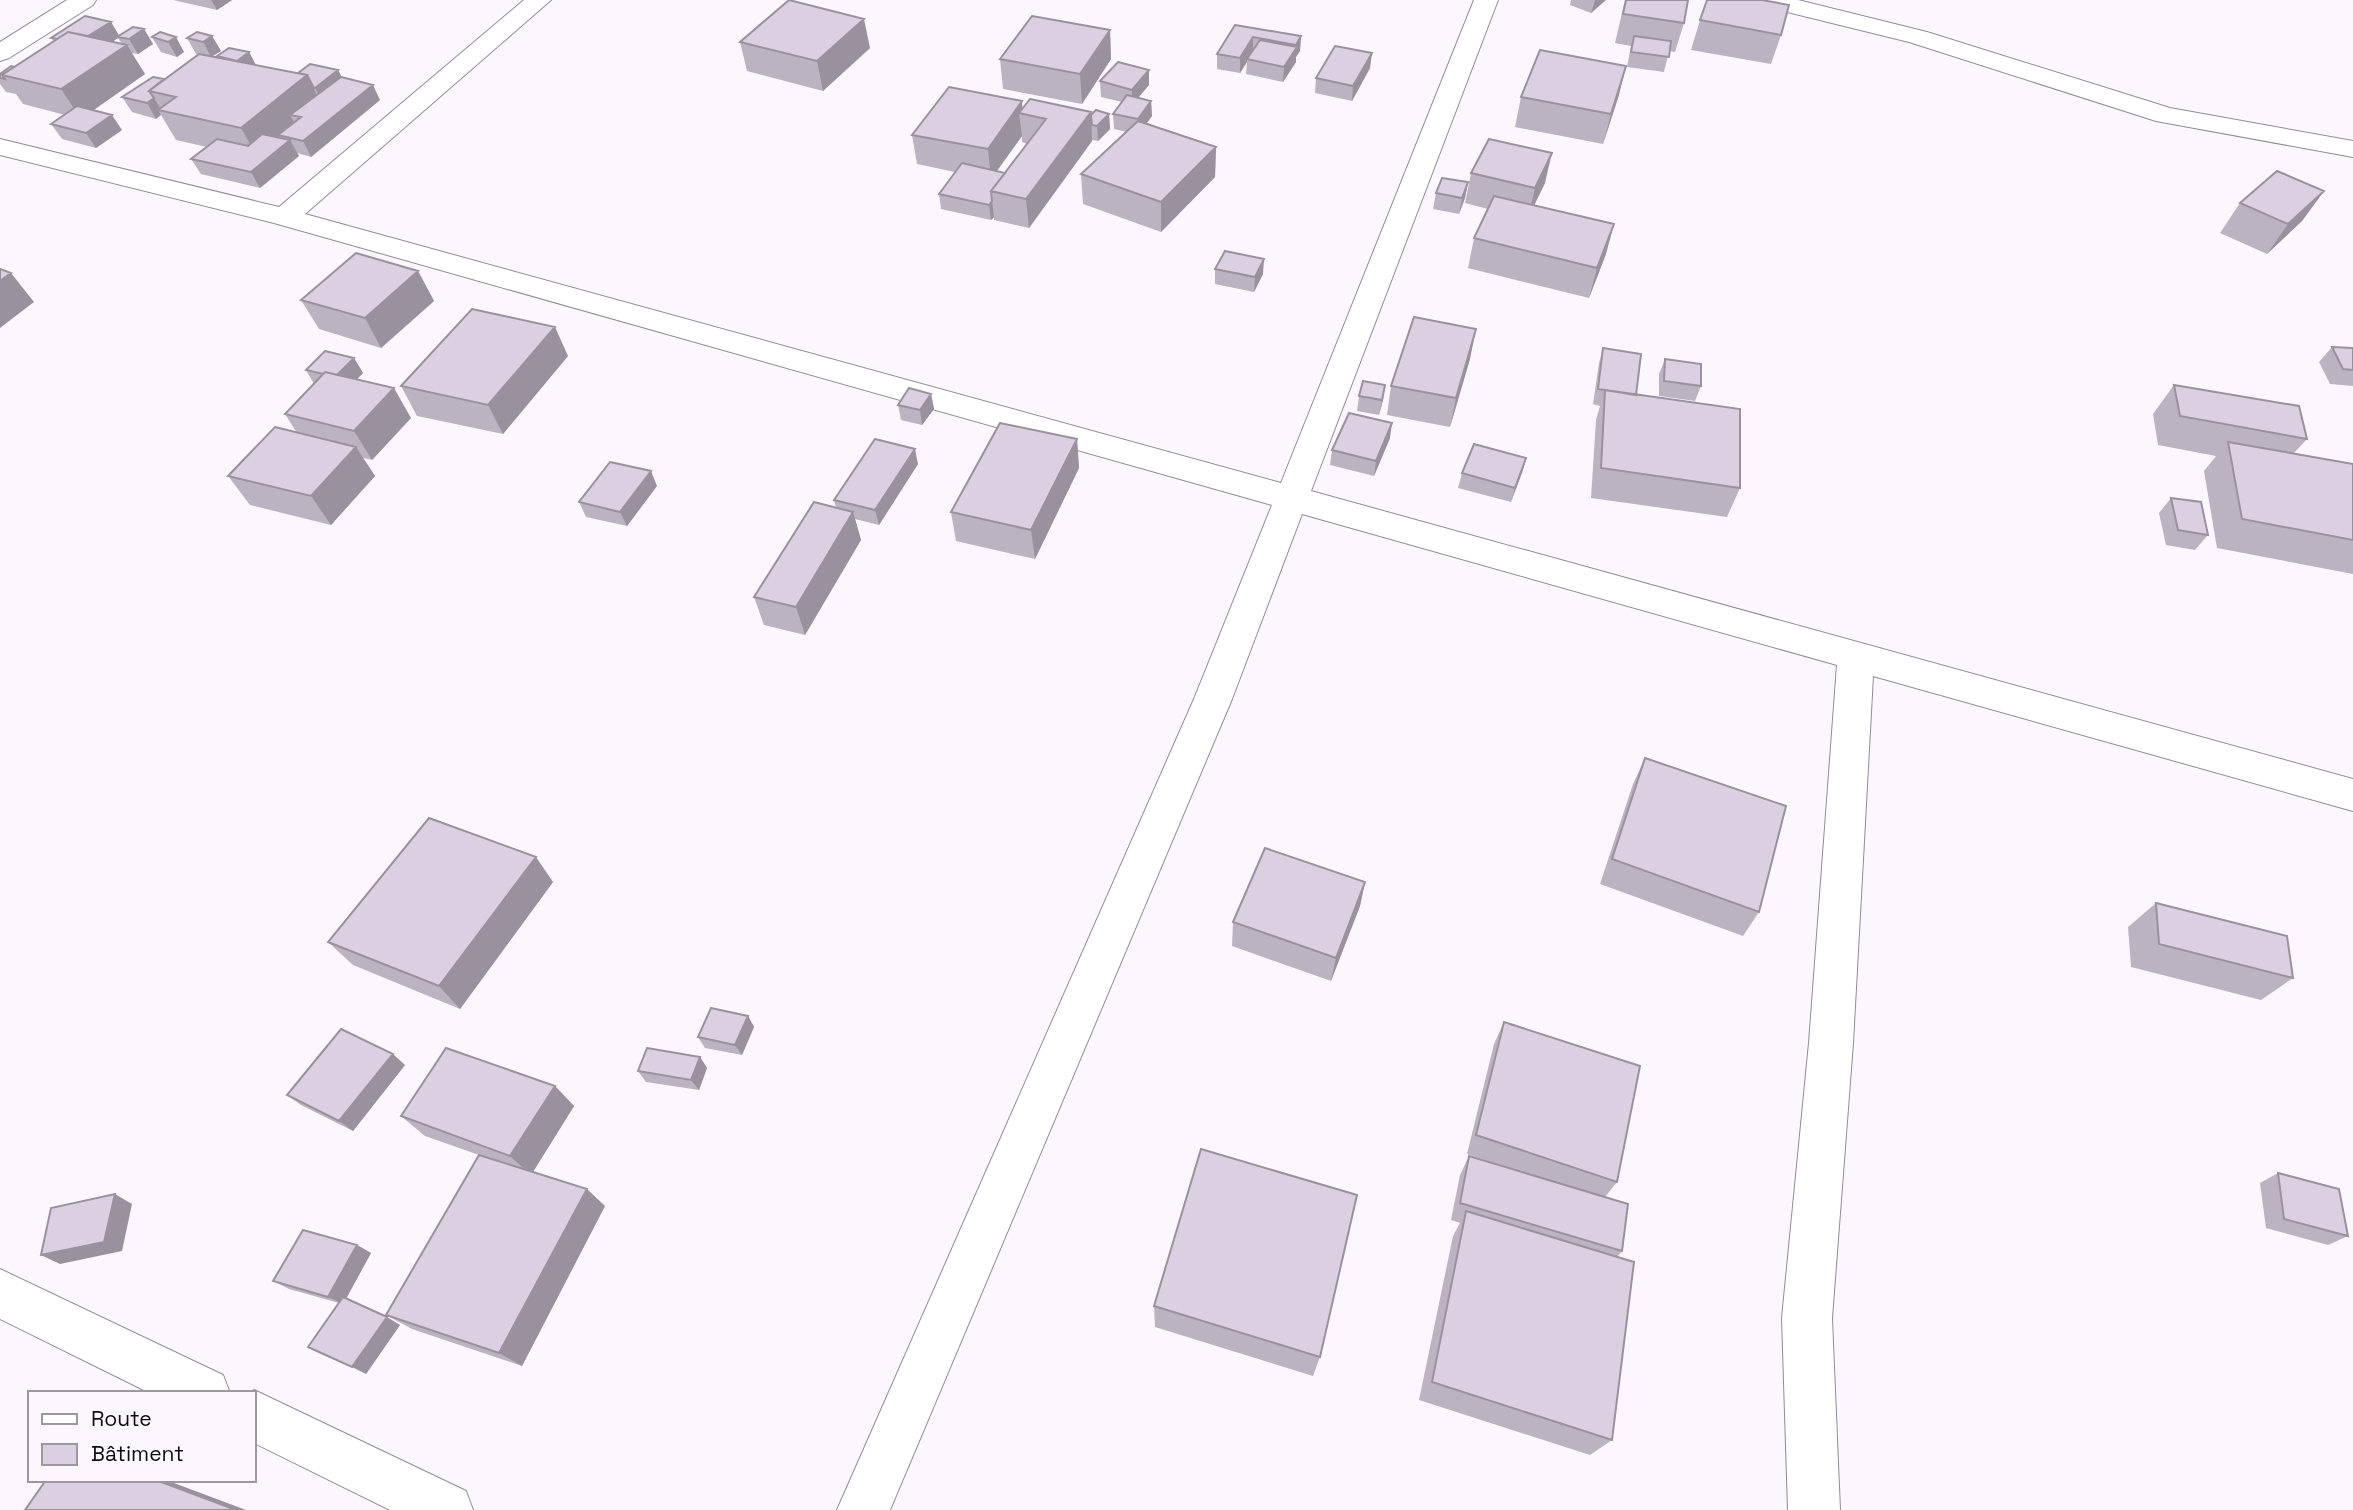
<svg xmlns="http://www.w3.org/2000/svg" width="2353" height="1510" font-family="'Space Grotesk',sans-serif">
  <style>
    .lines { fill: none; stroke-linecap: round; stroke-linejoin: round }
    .minor-casing { stroke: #948a9a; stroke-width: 2 }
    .minor { fill: #fff; fill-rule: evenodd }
    .wall { fill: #bcb3c2; fill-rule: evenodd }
    .shaded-wall { fill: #99929e }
    .building { fill: #dbd0e1; stroke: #99929e; stroke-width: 2 }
  </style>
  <rect width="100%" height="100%" fill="#fcf7fe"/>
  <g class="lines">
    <g class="minor-casing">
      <path id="minor" d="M67 0H96L93 5 9 58 0 61V42Z
        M524 0H551L305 214 1281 483 1474 0H1498L1311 491 2353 779V811L1873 676 1853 1043 1832 1318 1840 1510H1788L1782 1318 1809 1043 1837 665 1302 514 1232 699 890 1510H837L1194 699 1272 505 274 223 0 155V139L279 207Z
        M1756 0H1798L1927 32 2170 108 2353 141V157L2156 121 1909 42 1759 5Z
        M0 1269 223 1375 230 1393H150L0 1319Z
        M254 1390 466 1491 473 1510H390L254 1443V1393H249Z"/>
    </g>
    <use href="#minor" class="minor"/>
  </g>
  <path class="wall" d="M173 0H232L217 10Z
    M1571 0H1606L1591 13 1570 5Z
    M1625 0H1688L1684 23 1675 52 1669 51 1664 72 1627 67 1631 46 1615 43Z
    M1700 20 1781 35 1771 64 1691 50Z
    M111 22 119 36 144 29 153 44 138 54 131 53 145 74 93 110 122 130 96 148 62 139 51 124 65 115 23 104 16 94 6 92 0 84V74L14 67 54 41 51 38ZM118 38 122 44 112 42Z
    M1235 25 1301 36 1300 51 1296 57V62L1283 82 1246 74 1247 62 1240 73 1217 69V54Z
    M1110 30 1111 59 1082 104 1003 89 1000 59Z
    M160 32 184 52 177 57 161 52 152 37Z
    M212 36 221 51 213 56 218 57 249 52 256 65 298 73 338 70 342 78 380 100 311 157 297 153 299 156 260 188 201 174 191 159 207 147 176 140 161 115 156 119 132 112 122 97 164 79 198 54H196L187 38Z
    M740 42 870 48 823 91 747 71Z
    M1370 68 1352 101 1315 93 1316 78Z
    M1149 70V85L1138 98 1151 101 1152 116 1146 124 1216 147 1215 177 1161 232 1083 204 1081 174 1127 132 1114 129 1113 114 1122 102 1101 97 1100 81Z
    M1619 95 1603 144 1515 127 1521 97Z
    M1023 108 1091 112V115L1109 114 1110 129 1098 141 1092 140V141L1029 228 994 220V217L991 220 941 209 939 194 955 172 917 164 912 135ZM1022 136V142L1027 144 1005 173 997 171Z
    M1471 173 1545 183 1534 205 1606 254 1589 298 1468 268 1474 238 1488 209 1465 203Z
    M1468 182 1465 198 1459 214 1433 209 1436 193Z
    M2324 191 2302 221 2267 254 2220 233 2240 203Z
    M1215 269 1263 274 1254 292 1215 284Z
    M418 271 434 301 381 348 319 329 301 300Z
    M2332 347 2353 348V386L2330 384 2319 362Z
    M1603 348 1636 395 1740 488 1727 517 1591 498 1596 420 1600 406 1593 404 1599 363Z
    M568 356 503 434 417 416 401 386Z
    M354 358 363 373 356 380 411 418 372 460 363 458 375 476 331 525 250 505 228 476 297 433 285 414 314 384 306 370Z
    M1470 359 1450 427 1387 415 1391 386Z
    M1665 359 1701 386 1695 401 1659 396V374Z
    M2174 385 2307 439 2294 453 2353 464V574L2217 548 2204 471 2216 456 2158 445 2153 414Z
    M931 394 934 409 922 425 901 420 898 405Z
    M1359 396 1383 400 1379 415 1357 411Z
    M1390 438 1374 476 1330 465 1332 450Z
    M1077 439 1079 468 1035 559 956 541 951 512Z
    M1526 458 1511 502 1458 488 1462 473Z
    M918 464 879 525 855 519 861 540 805 635 764 625 754 597 836 508 834 500Z
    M657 486 627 526 586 517 579 502Z
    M2171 498 2208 535 2195 550 2166 545 2159 513Z
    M1645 758 1759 912 1743 936 1600 884 1633 784Z
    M553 882 460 1009 353 965 328 942Z
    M1365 882 1360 906 1331 981 1232 946 1233 922Z
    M2156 903 2293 978 2261 1000 2131 967 2128 927Z
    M748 1016 754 1027 742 1055 705 1048 698 1037Z
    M1504 1022 1617 1182 1605 1197 1622 1251 1617 1257 1612 1440 1590 1455 1419 1400 1453 1236 1460 1223 1451 1220 1460 1175 1469 1156 1515 1170 1467 1154 1494 1044Z
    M700 1057 707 1068 699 1090 646 1082 638 1071Z
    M405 1065 353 1131 301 1105 287 1095Z
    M555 1086 574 1106 533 1172 605 1206 522 1366 412 1329 386 1315 479 1155 425 1136 401 1116Z
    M2278 1173 2348 1236 2328 1245 2266 1228 2260 1183Z
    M357 1245 371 1253 346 1299 400 1325 366 1374 339 1303 289 1289 273 1281Z
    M1154 1306 1320 1357 1313 1376 1155 1327Z"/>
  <path class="shaded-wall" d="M211 0H232L217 10Z
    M1595 0H1606L1591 13Z
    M864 19 870 48 823 91 817 61Z
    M111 22 120 37H117L118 38 86 59 76 44Z
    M144 29 153 44 138 54 129 39Z
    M1110 30 1111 59 1082 104 1080 74Z
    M212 36 221 51 211 57 203 42Z
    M1301 36 1300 51 1296 57V62L1283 82 1284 67 1295 49 1296 45Z
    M176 37 184 52 177 57 168 42Z
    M1253 37V52L1247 59V62L1240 73V58Z
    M127 45 145 74 81 119 61 89Z
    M249 52 257 67 237 61Z
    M1372 53 1370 68 1352 101 1353 86Z
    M1626 66 1619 95 1603 144 1611 114Z
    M338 70 346 85 323 103 315 88Z
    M1149 70V85L1132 105V90Z
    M307 75 322 105 303 121 301 117 290 115 296 126 278 135 280 139 258 158 241 128Z
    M373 85 380 100 311 157 303 141Z
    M154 98 162 111 158 110 161 115 156 119 147 103Z
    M1022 101 1023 114 1019 113 1022 136 991 179 988 149Z
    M1151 101 1152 116 1138 135V119Z
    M1091 112 1092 141 1029 228 1026 199Z
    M1109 114 1110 129 1098 141 1097 126Z
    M112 115 122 130 96 148 86 133Z
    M290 140 299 156 260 188 251 172Z
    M1216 147 1215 177 1161 232V202Z
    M1552 153 1545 183 1528 218 1535 188Z
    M1468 182 1465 198 1459 214 1462 198Z
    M2324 191 2302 221 2267 254 2288 224Z
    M992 201 994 217 991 220 989 205Z
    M1614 224 1606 254 1589 298 1597 268Z
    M1264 259 1263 274 1254 292 1255 277Z
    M418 271 434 301 381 348 365 318Z
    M11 273 34 302 0 328V281Z
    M555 327 568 356 503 434 488 405Z
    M1476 329 1470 359 1450 427 1456 398Z
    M354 358 363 373 344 392 335 377Z
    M1385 385 1383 400 1379 415Z
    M394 388 411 418 372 460 354 431Z
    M931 394 934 409 922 425 920 410Z
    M1392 423 1390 438 1374 476 1376 461Z
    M1077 439 1079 468 1035 559 1031 530Z
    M356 447 375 476 331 525 311 496Z
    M915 449 918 464 879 525 875 510Z
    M1526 458 1522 473 1511 502 1515 488Z
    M651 471 657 486 627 526 620 512Z
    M853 512 861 540 805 635 796 607Z
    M536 857 553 882 460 1009 439 986Z
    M1365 882 1360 906 1331 981 1336 958Z
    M748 1016 754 1027 742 1055 735 1045Z
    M393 1054 405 1065 353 1131 339 1121Z
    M700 1057 707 1068 699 1090 691 1080Z
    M555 1086 574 1106 531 1175 510 1156Z
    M587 1189 605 1206 522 1366 499 1353Z
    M115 1194 132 1204 122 1251 60 1264 41 1255Z
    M357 1245 371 1253 343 1304 328 1297Z
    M387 1317 400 1325 366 1374 352 1367Z
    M156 1480H166L246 1510H236Z"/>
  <path class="building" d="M789 0 864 19 817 61 740 42Z
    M1626 0H1688L1684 23 1623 14Z
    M1707 0H1762L1789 5 1781 35 1700 20Z
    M85 16 111 22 88 36 68 32 57 39 51 38Z
    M1032 16 1110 30 1080 74 1000 59Z
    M1235 25 1301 36 1296 45 1253 37 1240 58 1217 54Z
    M133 27 144 29 129 39 117 37Z
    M68 32 127 45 61 89 2 75Z
    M160 32 176 37 168 42 152 37Z
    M197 32 212 36 203 42 187 38Z
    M1634 36 1671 41 1669 57 1631 52Z
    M1260 40 1297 47 1284 67 1247 59Z
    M1335 46 1372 53 1353 86 1316 78Z
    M229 48 249 52 237 61 217 56Z
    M1540 50 1626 66 1611 114 1521 97Z
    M199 54 307 75 241 128 158 110 176 97 149 91Z
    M1118 62 1149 70 1132 90 1100 81Z
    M310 64 338 70 315 88H314L307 75 298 73Z
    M11 66 14 67 2 75 5 79 0 78V74Z
    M153 77 164 79 149 91 154 98 147 103 122 97Z
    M341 77 373 85 303 141 278 135 301 117 290 115Z
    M949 87 1022 101 988 149 912 135Z
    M1127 95 1151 101 1138 119 1113 114Z
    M1030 99 1091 112 1026 199 991 191 1046 119 1019 113Z
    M77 106 112 115 86 133 51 124Z
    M1096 110 1109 114 1097 126 1092 125 1091 115Z
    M1138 121 1216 147 1161 202 1081 174Z
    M262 134 290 140 251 172 191 159 217 139 248 146Z
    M1489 139 1552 153 1535 188 1471 173Z
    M962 163 1005 173 991 191 992 201 989 205 939 194Z
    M2277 171 2324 191 2288 224 2240 203Z
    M1442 178 1468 182 1462 198 1436 193Z
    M1494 196 1614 224 1597 268 1474 238Z
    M1225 251 1264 259 1255 277 1215 269Z
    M356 253 418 271 365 318 301 300Z
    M0 269 11 273 0 281Z
    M472 309 555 327 488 405 401 386Z
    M1414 317 1476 329 1456 398 1391 386Z
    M2332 347 2353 348V370L2343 369Z
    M1603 348 1641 354 1636 395 1598 389Z
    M325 351 354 358 337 375 325 372 323 374 306 370Z
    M1665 359 1701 364V386L1664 381Z
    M325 372 394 388 354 431 285 414Z
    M1363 381 1385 385 1382 400 1359 396Z
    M2174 385 2299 406 2307 439 2180 416Z
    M909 388 931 394 920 410 898 405Z
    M1605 390 1740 409V488L1601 468Z
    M1349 413 1392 423 1376 461 1332 450Z
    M1000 423 1077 439 1031 530 951 512Z
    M275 427 356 447 311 496 228 476Z
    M875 439 915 449 875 510 834 500Z
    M2228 442 2353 464V540L2242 519Z
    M1474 444 1526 458 1515 488 1462 473Z
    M610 462 651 471 620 512 579 502Z
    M2171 498 2201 502 2208 535 2178 530Z
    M814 502 853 512 796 607 754 597Z
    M1645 758 1786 806 1759 912 1612 859Z
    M429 818 536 857 439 986 328 942Z
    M1265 848 1365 882 1336 958 1233 922Z
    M2156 903 2287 936 2293 978 2159 944Z
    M711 1008 748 1016 735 1045 698 1037Z
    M1504 1022 1640 1066 1617 1182 1476 1135Z
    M341 1029 393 1054 339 1121 287 1095Z
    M446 1048 555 1086 510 1156 401 1116Z
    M647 1048 700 1057 691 1080 638 1071Z
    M1201 1149 1357 1195 1320 1357 1154 1306Z
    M479 1155 587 1189 499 1353 386 1315Z
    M1469 1156 1628 1204 1622 1251 1460 1203Z
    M2278 1173 2339 1189 2348 1236 2284 1219Z
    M115 1194 104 1242 41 1255 51 1208Z
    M1466 1211 1634 1262 1612 1440 1432 1382Z
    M303 1230 357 1245 328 1297 273 1281Z
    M343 1297 387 1317 352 1367 308 1347Z
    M46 1480H156L236 1510H25Z"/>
  <rect x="28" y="1391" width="228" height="91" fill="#fcf7fe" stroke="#9d989e" stroke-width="2"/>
  <rect x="42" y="1414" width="35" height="10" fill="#ffffff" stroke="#9d989e" stroke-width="2"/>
  <text x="91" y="1426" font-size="21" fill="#0e0a0f">Route</text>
  <rect x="42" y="1444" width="35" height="21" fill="#dbd0e1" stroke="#9d989e" stroke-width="2"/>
  <text x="91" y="1461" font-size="21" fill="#0e0a0f">Bâtiment</text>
</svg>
